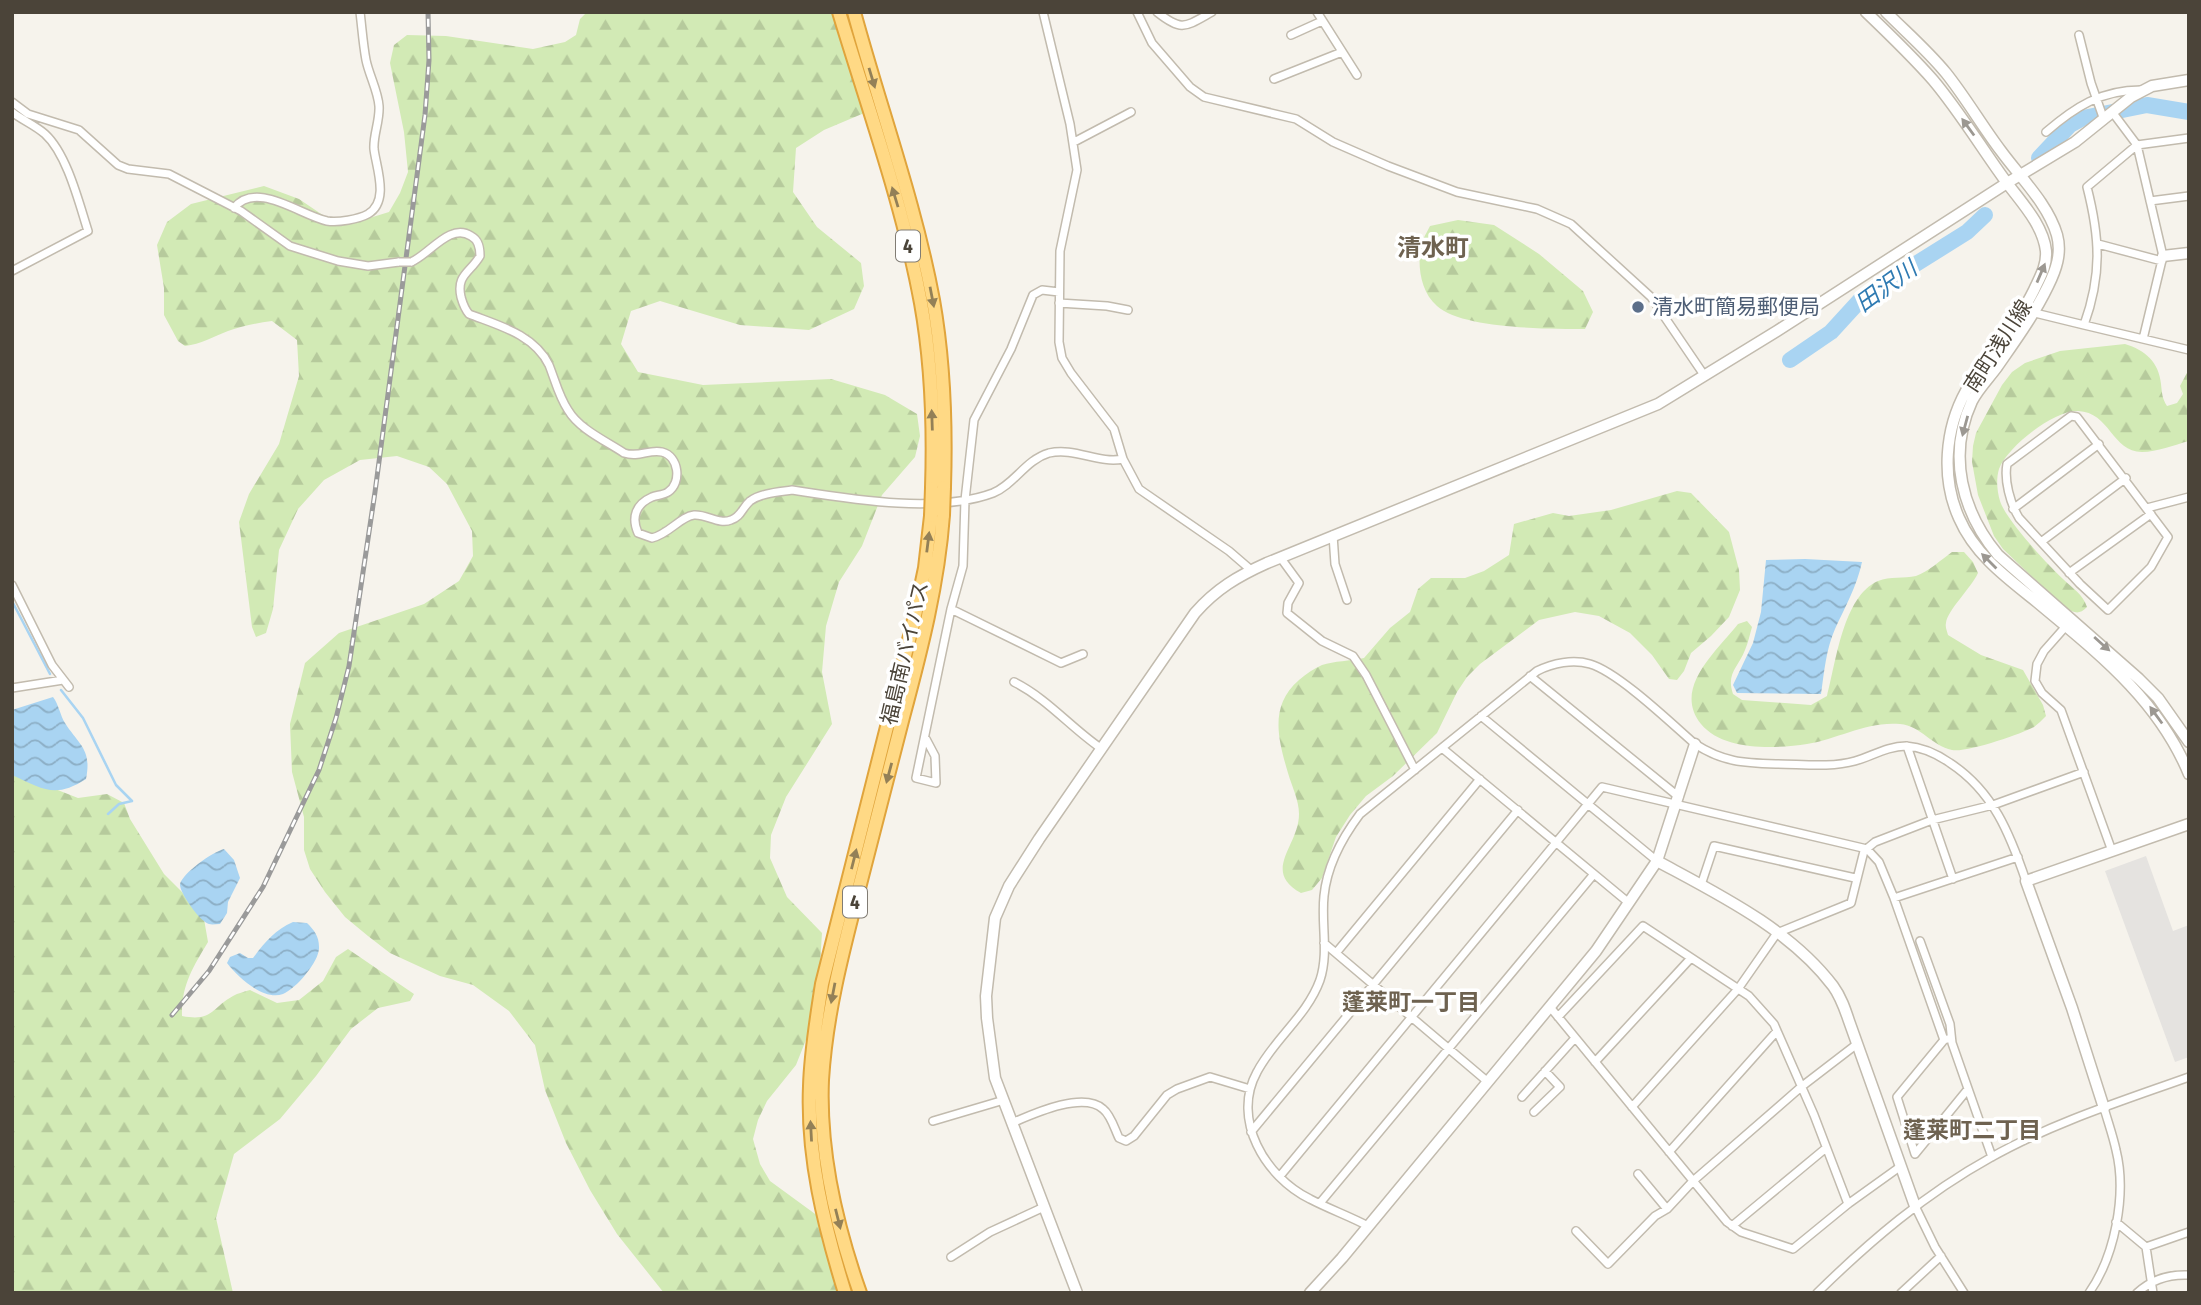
<svg xmlns="http://www.w3.org/2000/svg" width="2201" height="1305" font-family="'Fira Sans Condensed','Noto Sans JP',sans-serif">
  <style>
    .forest { fill: url(#forest-firs) }
    .parking { fill: #e5e3e0 }
    .water { fill: url(#water-waves) }
    .lines { fill: none; stroke-linecap: round; stroke-linejoin: round }
    .stream { stroke: #a9d4f2; stroke-width: 2.5 }
    .river { stroke: #a9d4f2; stroke-width: 16 }
    .minor-casing { stroke: #c2bbae; stroke-width: 10 }
    .tertiary-casing { stroke: #c2bbae; stroke-width: 13 }
    .trunk-casing { stroke: #e0a43c; stroke-width: 16 }
    .minor { stroke: #fff; stroke-width: 7 }
    .tertiary { stroke: #fff; stroke-width: 10 }
    .trunk { stroke: #ffd985; stroke-width: 12 }
    .rail-casing { stroke: #9a9a9a; stroke-width: 5 }
    .rail { stroke: #fff; stroke-width: 2.5; stroke-dasharray: 8; stroke-linecap: butt }
    .minor-bridge-casing { stroke: #c2bbae; stroke-width: 10; stroke-linecap: butt }
    .trunk-bridge-casing { stroke: #e0a43c; stroke-width: 16; stroke-linecap: butt }
    .minor-bridge { stroke: #fff; stroke-width: 7 }
    .trunk-bridge { stroke: #ffd985; stroke-width: 12 }
    .oneway { fill: #938057 }
    .oneway2 { fill: #9c9892 }
    .service-dot { fill: #5c6f8a; stroke: #fff; stroke-width: 2.5 }
    .labels { text-anchor: middle; dominant-baseline: central; stroke-width: 7; stroke-linejoin: round; paint-order: stroke }
    .shield { fill: #fff; stroke: #817c74; stroke-width: 2 }
    .shield-label { font-size: 19px; font-weight: bold; fill: #4b4439 }
    .service-label { font-size: 21px; fill: #4e5e75; stroke: #fff; text-anchor: start }
    .street-label { font-size: 21px; fill: #4b4439; stroke: #fff }
    .water-label { font-size: 23px; font-style: italic; fill: #2e7ab2; stroke: #fff }
    .neighbourhood-label { font-size: 23px; font-weight: bold; fill: #6e6250; stroke: #fff }
    .quarter-label { font-size: 24px; font-weight: bold; fill: #6e6250; stroke: #fff }
  </style>
  <defs>
    <pattern id="forest-firs" width="22" height="20" patternUnits="userSpaceOnUse" patternTransform="scale(1.75)"><rect width="22" height="20" fill="#d2eab5"/><path d="M5 1l3.5 6h-7zM16 11l3.5 6h-7z" fill="#b6ca9c"/></pattern>
    <pattern id="water-waves" width="16" height="10" patternUnits="userSpaceOnUse" patternTransform="scale(1.75)"><rect width="16" height="10" fill="#a9d4f2"/><path d="M0 5q4-4 8 0t8 0" fill="none" stroke="#8caec5"/></pattern>
  </defs>
  <rect width="100%" height="100%" fill="#f6f3ec"/>
  <path class="forest" d="M587 12H844L869 111 824 130 796 148 793 192 817 227 861 263 864 286 854 309 809 330 740 325 660 301 631 311 621 344 638 372 703 385 831 379 885 395 917 414 920 436 915 457 882 495 862 546 839 582 826 626 822 672 832 724 786 797 771 835 770 858 787 897 822 933 817 1012 796 1065 767 1101 758 1120 753 1139 760 1164 770 1181 822 1219 842 1293H664L617 1234 590 1190 566 1143 545 1090 535 1045 509 1011 473 985 440 976 390 953 368 936 345 917 325 892 310 869 304 850V817L292 772 290 724 305 663 339 633 424 604 459 581 473 556 472 531 447 484 429 467 397 456 360 460 324 480 298 509 279 550 273 609 266 633 256 637 252 627 239 522 249 494 279 444 299 376 297 340 272 321C257 323 242 326 228 331 213 337 201 344 185 346L178 341 164 315V288L157 245 167 222 191 204 264 186 299 199 333 222 363 220 389 212 400 193 408 172 404 132 390 63 394 45 407 35 446 36 533 49 565 42 576 35 580 19Z
    M1458 220 1494 225 1539 254 1583 291 1593 312 1585 329C1550 329 1462 329 1437 306 1422 293 1418 271 1420 251 1420 243 1426 234 1430 226Z
    M2125 344C2145 350 2159 362 2161 384 2162 393 2162 398 2167 406L2177 403 2183 394 2180 386 2189 369V441C2174 445 2157 452 2142 452 2112 452 2110 412 2078 411 2054 410 2007 447 1999 469 1996 479 1997 491 2000 501 2006 520 2047 564 2063 579 2072 588 2083 594 2087 607 2079 615 2075 613 2065 608L2003 549 1994 536 1978 495 1972 462 1973 446 1976 433 2002 385 2012 372 2025 363 2060 351Z
    M1677 491 1691 493 1729 532 1739 570 1740 590 1729 617 1711 636 1691 653 1684 671 1677 680 1669 679 1652 655 1630 633 1599 616 1575 612 1539 620 1480 664 1467 677 1457 692 1437 733 1393 776 1366 796 1350 815 1336 837 1322 878 1312 890 1301 893C1261 871 1299 846 1299 814 1299 800 1292 787 1288 773 1278 739 1269 706 1299 680 1306 674 1313 669 1322 665 1334 661 1350 661 1364 658L1390 628 1410 612 1418 589 1431 578H1465L1484 571 1509 555 1514 524 1553 513 1569 516 1611 510Z
    M1952 552H1964L1973 562 1978 573C1971 588 1947 611 1946 623 1945 627 1947 631 1948 635L1981 655 2023 670 2043 705 2046 716C2042 720 2038 724 2034 727 2021 734 1966 753 1952 750 1932 746 1921 726 1900 724 1867 721 1838 739 1807 744 1775 749 1723 751 1701 724 1672 688 1717 651 1738 624L1747 621 1752 627C1750 634 1748 643 1745 650 1738 668 1726 673 1733 694L1742 700 1811 705 1827 696C1836 663 1843 596 1878 581 1890 576 1904 579 1916 576 1928 572 1942 559 1952 552Z
    M12 772 78 798 107 794 124 803 130 819 164 874 191 901 204 919 208 942C193 967 181 986 182 1016 213 1022 211 1008 233 996 238 993 244 992 250 990L277 1003 299 1000 323 981 336 957 348 949 414 994 410 1001 378 1008 351 1029 316 1076 280 1119 234 1154 216 1218 233 1293H12Z"/>
  <path class="parking" d="M2146 856 2173 931 2189 925V1057L2175 1062 2105 871Z"/>
  <path class="water" d="M1805 559 1862 562C1857 586 1845 607 1835 629 1826 649 1824 673 1821 694L1737 693 1733 685 1753 643 1761 612 1766 560Z
    M53 697C59 705 60 715 65 723 79 745 92 749 86 779 55 799 43 789 12 775V710Z
    M224 849 234 860 240 878 228 902 227 913 220 924C216 924 212 925 209 924 200 922 179 892 180 884 183 873 212 852 224 849Z
    M293 922 307 923C314 930 319 936 319 947 320 961 296 989 283 994 263 1001 238 977 227 963L230 957 240 953 248 958H253C265 942 275 930 293 922Z"/>
  <g class="lines">
    <path class="stream" d="M12 601 50 674
      M61 690 83 718 116 785 132 801 119 804 108 814"/>
    <path class="river" d="M2039 158 2070 125 2083 118 2147 105 2189 112
      M1790 360 1831 332 1863 297 1967 232 1985 215"/>
    <g class="minor-casing">
      <path id="minor" d="M1043 12 1070 124 1077 170 1060 251 1059 342 1062 358 1071 373 1114 429 1123 459 1139 489 1229 551 1251 570
        M1137 12 1152 43 1190 87 1204 97 1296 119 1333 142 1388 166 1457 192 1537 209 1571 224 1651 297 1704 375
        M1157 12C1182 32 1185 27 1212 12
        M1317 12 1357 75
        M1291 35 1322 21
        M2079 35 2091 83 2104 120
        M1274 79 1342 52
        M12 102 28 114 79 130 118 165 128 169 169 174 241 211 290 246 338 261 368 266 399 262
        M12 112C22 120 35 125 45 134 67 154 79 203 88 231L12 271
        M2113 113 2137 145 2163 256 2143 339 2084 325C2102 275 2100 238 2087 187L2137 145 2189 138
        M2046 132C2075 107 2101 90 2141 90
        M1074 142 1131 112
        M2150 201 2189 196
        M234 208C256 180 300 215 327 221 338 223 359 219 368 214 390 201 376 167 374 149 373 135 380 121 379 106 378 91 369 75 366 60 363 44 362 28 360 12
        M2098 244 2162 261
        M411 262C429 255 450 222 471 236 479 240 480 248 480 256 470 273 456 275 461 297 463 304 464 308 469 314 497 325 534 334 549 365 555 380 559 397 568 410 579 429 606 441 624 453 639 458 649 449 662 452 679 456 682 483 668 492 664 495 657 495 652 497 636 504 631 517 638 533L652 538C669 534 681 516 694 515 707 514 719 525 731 520 741 517 742 508 750 501 761 493 779 492 792 490 850 499 937 514 993 493 1015 484 1025 460 1049 453 1075 447 1098 464 1123 459
        M1059 303 1107 306 1128 310
        M2035 313 2084 325
        M2143 339 2189 350
        M2071 416 2077 417 2168 537 2151 567 2108 610 2080 584 2019 518C2010 503 2004 480 2007 464Z
        M2147 508 2189 497
        M2013 509 2099 444
        M1333 535 1335 564 1347 600
        M2041 542 2126 478
        M1280 557 1299 583 1288 603 1287 613 1322 641 1353 656 1366 675 1415 770
        M2069 573 2151 514
        M12 585 52 665 69 687
        M951 609 1061 663 1083 654
        M2067 625 2044 651 2037 664 2035 681 2042 693 2061 710 2112 851
        M1530 676 1679 797
        M1014 682C1048 699 1071 728 1102 749
        M12 688 63 680
        M1481 716 1657 861
        M926 739 935 756 936 783 916 778 951 609 963 566 965 500 974 420 1011 349 1033 295 1042 290 1059 292
        M1907 746 1953 879
        M1442 748 1629 903
        M1701 885 1714 846 1855 878
        M1894 898 1944 1040
        M1920 941 1950 1024 1952 1043 1992 1157
        M1324 943 1488 1082
        M1336 953 1480 779
        M1550 1007 1727 1222 1741 1232 1793 1249 1848 1204 1901 1166
        M1558 1017 1643 926 1749 996 1774 1024 1814 1115 1848 1204
        M1951 1038 1944 1040 1897 1097 1915 1154 1968 1089
        M1595 1062 1691 958
        M1522 1097 1575 1038
        M1632 1107 1738 989 1777 933 1851 903 1864 851 1875 842 1932 820 1993 805 2084 772
        M1534 1112 1560 1087 1545 1071
        M933 1121 1004 1100
        M1012 1123C1033 1114 1083 1091 1103 1109 1111 1115 1115 1130 1119 1138L1126 1141 1134 1136 1167 1095 1177 1089 1210 1077 1250 1089
        M1251 1132 1518 810
        M1669 1152 1777 1031
        M1638 1174 1667 1209
        M1280 1176 1602 787 1867 849 1879 862 1894 898 2018 857
        M1320 1203 1594 874
        M1915 1206 1935 1247 1964 1293
        M2116 1222 2146 1247 2189 1232
        M1368 1226C1349 1216 1329 1209 1310 1199 1265 1177 1231 1119 1257 1072 1274 1039 1307 1016 1320 980 1329 953 1321 924 1324 896 1327 865 1342 838 1360 814L1537 671C1553 663 1573 659 1590 664 1618 672 1671 723 1695 744 1723 762 1743 763 1776 764 1801 764 1830 768 1855 761 1872 756 1888 746 1906 746 1922 747 1937 754 1950 763 1993 791 2010 834 2026 881
        M1732 1226 1826 1148
        M1576 1231 1608 1264 1655 1216 1667 1209 1693 1181 1801 1087 1857 1044
        M2146 1247 2153 1293
        M951 1257 990 1232 1044 1207
        M1817 1293C1870 1241 1925 1194 1990 1158 2052 1123 2122 1101 2189 1077
        M1901 1293 1941 1256
        M2089 1293C2115 1256 2127 1194 2116 1150 2113 1136 2108 1122 2104 1108
        M2137 1293C2152 1279 2169 1274 2189 1275"/>
    </g>
    <g class="tertiary-casing">
      <path id="tertiary" d="M1866 12C1889 34 1912 56 1933 80 1960 112 1982 149 2007 183 2022 203 2043 225 2046 251 2047 266 2040 277 2034 290 2016 327 1986 355 1966 391 1945 429 1941 478 1959 518 1975 555 2007 578 2037 602 2098 653 2158 699 2189 774
        M1886 12C1906 32 1928 51 1946 73 1966 98 1982 126 2001 151 2020 177 2048 204 2057 235 2062 253 2056 270 2048 286 2034 315 2015 341 1997 367 1989 378 1978 389 1972 401 1947 455 1962 512 1998 555L2139 679 2158 698 2189 742
        M2163 256 2189 253
        M1657 861C1718 894 1790 929 1833 986 1841 997 1845 1009 1849 1021L1915 1206
        M2104 1108 2072 1008 2026 881 2189 824
        M1077 1293 995 1078 987 1018 986 996 995 918 1009 886 1039 839 1195 613C1216 589 1238 576 1267 563L1658 404 1777 331 2007 183 2075 142 2131 97 2152 86 2189 80
        M1310 1293 1342 1258 1596 951 1657 861 1695 744"/>
    </g>
    <g class="trunk-casing">
      <path id="trunk" d="M839 12C868 108 903 205 921 303 932 364 934 426 932 488
        M854 12C880 108 915 203 933 300 944 362 946 424 944 487
        M845 1293C824 1225 807 1157 810 1086 811 1051 817 1017 822 984L914 620 925 568 931 516
        M860 1293C836 1225 819 1152 822 1080 826 1015 842 954 858 892 873 834 888 776 903 717 921 650 938 584 943 515"/>
    </g>
    <use href="#minor" class="minor"/>
    <use href="#tertiary" class="tertiary"/>
    <use href="#trunk" class="trunk"/>
    <g class="rail-casing">
      <path id="rail" d="M172 1015 209 971 263 887 319 770 336 718 349 666 375 492 425 115 429 60 428 12"/>
    </g>
    <use href="#rail" class="rail"/>
    <g class="minor-bridge-casing">
      <path id="minor-bridge" d="M399 262H411"/>
    </g>
    <g class="trunk-bridge-casing">
      <path id="trunk-bridge" d="M943 515 944 487
        M931 516 932 488"/>
    </g>
    <use href="#minor-bridge" class="minor-bridge"/>
    <use href="#trunk-bridge" class="trunk-bridge"/>
  </g>
  <defs><path id="oneway-solid" d="M-6-.8H1V-3.2L6.5 0L1 3.2V.8H-6Z" transform="scale(1.75)"/></defs>
  <g class="oneway">
    <use href="#oneway-solid" transform="translate(872 78) rotate(73)"/>
    <use href="#oneway-solid" transform="translate(895 197) rotate(-107)"/>
    <use href="#oneway-solid" transform="translate(932 297) rotate(79)"/>
    <use href="#oneway-solid" transform="translate(932 420) rotate(-92)"/>
    <use href="#oneway-solid" transform="translate(928 542) rotate(-83)"/>
    <use href="#oneway-solid" transform="translate(889 773) rotate(105)"/>
    <use href="#oneway-solid" transform="translate(854 859) rotate(-76)"/>
    <use href="#oneway-solid" transform="translate(833 993) rotate(101)"/>
    <use href="#oneway-solid" transform="translate(811 1131) rotate(-93)"/>
    <use href="#oneway-solid" transform="translate(838 1219) rotate(76)"/>
  </g>
  <g class="oneway2">
    <use href="#oneway-solid" transform="translate(1968 127) rotate(-126)"/>
    <use href="#oneway-solid" transform="translate(2041 273) rotate(-67)"/>
    <use href="#oneway-solid" transform="translate(1965 426) rotate(105)"/>
    <use href="#oneway-solid" transform="translate(1989 561) rotate(-135)"/>
    <use href="#oneway-solid" transform="translate(2102 644) rotate(42)"/>
    <use href="#oneway-solid" transform="translate(2156 715) rotate(-126)"/>
  </g>
  <circle class="service-dot" cx="1638" cy="307" r="7"/>
  <g class="labels">
    <g class="shield">
      <rect x="896" y="230.5" width="24" height="31" rx="5"/>
      <rect x="843" y="886.5" width="24" height="31" rx="5"/>
    </g>
    <g class="shield-label">
      <text x="908" y="246">4</text>
      <text x="855" y="902">4</text>
    </g>
    <g class="service-label">
      <text x="1652" y="307">清水町簡易郵便局</text>
    </g>
    <g class="street-label">
      <text transform="translate(1998 346) rotate(-57)">南町浅川線</text>
      <text transform="translate(905 653) rotate(-77)">福島南バイパス</text>
    </g>
    <g class="water-label">
      <text transform="translate(1886 286) rotate(-36)">田沢川</text>
    </g>
    <g class="neighbourhood-label">
      <text x="1411" y="1002">蓬莱町一丁目</text>
      <text x="1972" y="1130">蓬莱町二丁目</text>
    </g>
    <g class="quarter-label">
      <text x="1433" y="248">清水町</text>
    </g>
  </g>
  <rect width="2201" height="1305" fill="none" stroke="#4b4439" stroke-width="28"/>
</svg>
